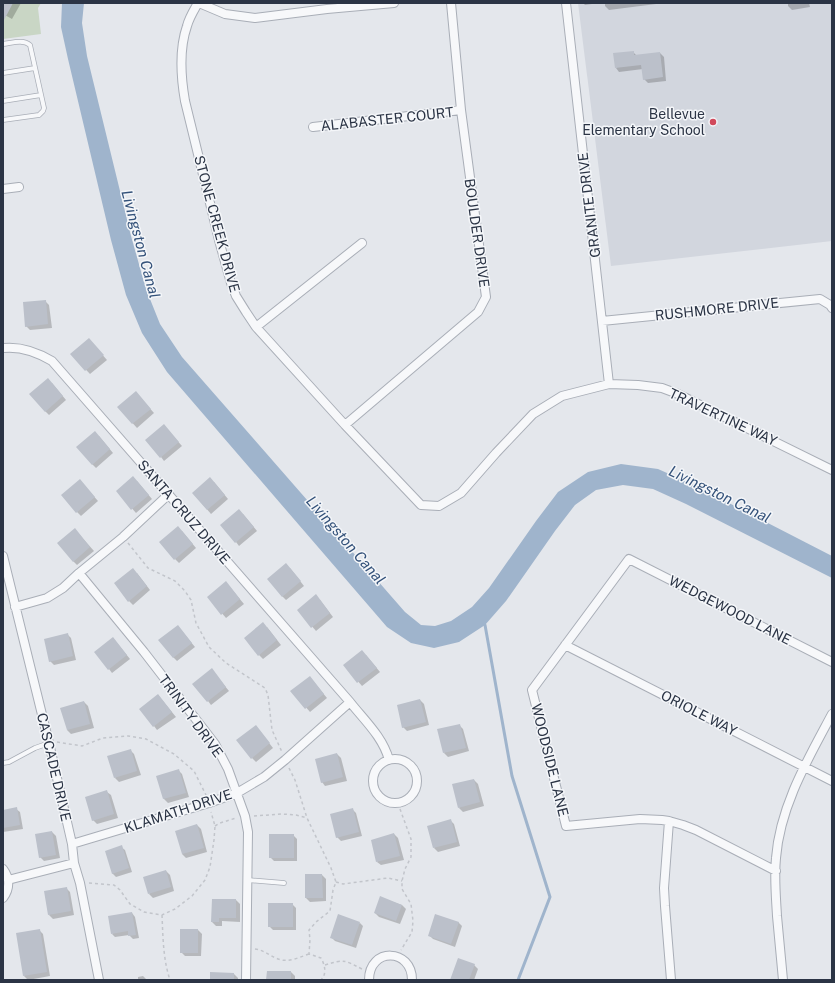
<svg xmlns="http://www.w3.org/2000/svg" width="835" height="983" font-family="'Public Sans',sans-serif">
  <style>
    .built { fill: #d2d6de }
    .green { fill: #c9d6c5 }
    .water { fill: #9fb4cc }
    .shadow { fill: #0003 }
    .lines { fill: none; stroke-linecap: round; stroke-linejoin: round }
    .stream { stroke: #9fb4cc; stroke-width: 3 }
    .building { fill: #bbc0ca }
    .service-casing { stroke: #a9aeb7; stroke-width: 5.5 }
    .minor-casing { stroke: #a9aeb7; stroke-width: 10 }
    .path { stroke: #c2c5cb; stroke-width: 1.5; stroke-dasharray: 3 3; stroke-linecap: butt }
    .service { stroke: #f7f8fa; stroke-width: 4 }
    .minor { stroke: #f7f8fa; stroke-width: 8 }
    .poi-dot { fill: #d1495b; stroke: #f4f6f9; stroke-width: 1.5 }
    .labels { text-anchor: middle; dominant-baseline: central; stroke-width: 3; stroke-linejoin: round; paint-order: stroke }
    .poi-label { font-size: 14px; fill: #2b3445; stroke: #f4f6f9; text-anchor: end }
    .street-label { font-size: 14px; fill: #2b3445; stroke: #f4f6f9 }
    .water-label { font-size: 15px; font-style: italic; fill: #34527a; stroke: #f4f6f9 }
  </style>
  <rect width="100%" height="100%" fill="#e4e7ec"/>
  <path class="built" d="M578 3H832V241L611 266Z"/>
  <path class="green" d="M3 3H41L38 8 41 34 3 39Z"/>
  <path class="water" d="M62 3H84L82 23 87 56 131 236 146 289 160 324 182 357 405 612 421 625 435 626 451 621 472 607 489 588 536 521 558 492 588 472 621 464 658 469 694 485 832 556V578L686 504 653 489 623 485 596 490 575 505 555 531 506 601 485 625 459 642 434 648 411 643 387 627 167 372 142 333 126 295 111 240 68 59 61 27Z"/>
  <path class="shadow" d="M3 3H21L12 19 3 14Z
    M583 3H599L585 5Z
    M605 3H664L609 10 605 6Z
    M788 3H809L810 7 792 10 788 6Z
    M633 52 637 56 660 53 664 57 666 81 648 83 644 79 643 69 619 72 616 68Z
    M45 301 49 305 52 328 30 330 26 326Z
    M92 343 107 360 90 374 71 354Z
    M52 383 66 400 49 415 45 411Z
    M139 396 154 413 137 428 118 407Z
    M167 429 182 446 164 461 161 457Z
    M99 436 113 453 96 468 92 464Z
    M137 481 152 499 136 513 117 491Z
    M214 482 228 499 211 514 193 493Z
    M83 484 98 501 81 516 77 512Z
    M243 514 257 531 239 546 236 542Z
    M182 531 196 548 179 563 175 559Z
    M78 533 94 551 77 565 73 561Z
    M290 568 304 586 286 600 282 596Z
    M137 573 150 590 133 605 129 601Z
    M229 586 244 604 226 618 208 597Z
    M320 600 333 617 316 631 298 610Z
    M267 627 281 645 263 659 259 655Z
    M181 630 195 647 177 661 173 657Z
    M67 634 71 638 76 660 54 665 50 661Z
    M113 638 130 659 112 673 109 669Z
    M366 655 380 672 362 686 344 665Z
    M215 674 229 691 211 705 208 701Z
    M313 681 327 698 310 712 292 691Z
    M158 695 176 717 157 730 154 726Z
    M420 700 424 704 429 725 407 731 403 727Z
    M84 702 88 706 94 728 71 734 67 730Z
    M459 725 463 729 469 751 448 757 444 753Z
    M259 730 273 748 256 762 252 758Z
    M130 750 134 754 141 775 119 782 115 778Z
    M337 754 341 758 347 781 325 786 322 782Z
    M178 770 182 774 189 797 168 803 164 799 158 777Z
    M474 780 478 784 484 806 463 812 459 808Z
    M107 792 111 795 118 818 97 824 93 820Z
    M16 809 20 812 23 829 3 832V811Z
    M352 809 356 813 362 836 341 841 337 837Z
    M451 821 454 824 460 846 438 852 434 848Z
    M197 825 201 829 207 852 186 858 182 854Z
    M52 832 56 836 60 858 44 861 40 857Z
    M394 834 398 838 404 860 381 865 377 862Z
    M293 835 297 839V861H274L270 857Z
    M121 847 125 850 132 872 116 877 112 873Z
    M166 871 170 875 174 891 153 898 149 894Z
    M322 875 326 879V901L310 902 306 898Z
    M66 888 70 892 74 915 53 919 49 915Z
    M381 898 402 905 406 909 400 924 379 917 375 913Z
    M236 900 240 904V922L222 921V926H216L212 922Z
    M292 904 296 908V930H273L269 926Z
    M132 913 135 917 139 938 133 939 129 935 115 937 112 934Z
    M458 922 462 926 455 947 433 939 429 935Z
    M360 923 363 926 356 948 335 941 331 937Z
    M39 930 43 934 50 976 28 980 24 976Z
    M198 930 202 934 201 956H185L181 952Z
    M474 965 478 969 474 980H451Z
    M291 972 295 976V980H267Z
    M234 974 238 978V980H211Z
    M143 976 147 980H138V977Z"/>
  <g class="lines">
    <path class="stream" d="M483 622 485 625 512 776 550 897 518 980"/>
  </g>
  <path class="building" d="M3 3H13L3 22Z
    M634 51V55L660 52 663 77 643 80 641 65 615 68 613 53Z
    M46 300 48 324 25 327 23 302Z
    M89 338 104 355 85 371 70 354Z
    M48 378 63 396 45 412 29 394Z
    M136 391 151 409 132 424 117 407Z
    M164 424 179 442 160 458 145 440Z
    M95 431 110 449 92 465 76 447Z
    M133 476 149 495 131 510 116 491Z
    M210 477 225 495 207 510 192 493Z
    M80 479 95 497 76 513 61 495Z
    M239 509 254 527 235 543 220 525Z
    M178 526 193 544 174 560 159 542Z
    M75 528 90 547 73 562 57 543Z
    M286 563 301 581 282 597 267 579Z
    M133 568 147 586 128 602 114 583Z
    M226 581 240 599 221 615 207 597Z
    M316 594 330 613 311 628 297 610Z
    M263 622 277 640 258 656 244 638Z
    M178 625 192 643 173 658 158 640Z
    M68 633 73 656 49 662 44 639Z
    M113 637 127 655 108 670 94 652Z
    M362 650 377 668 357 683 343 665Z
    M212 668 226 687 207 702 192 684Z
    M310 676 324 694 305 709 290 691Z
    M158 694 172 712 153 727 139 709Z
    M420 699 426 722 402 728 397 705Z
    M84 701 90 724 67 730 60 708Z
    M460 724 466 748 443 753 437 729Z
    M256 725 270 743 251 759 236 740Z
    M131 749 137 771 114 778 107 756Z
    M337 753 343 777 321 783 315 759Z
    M179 769 186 793 163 799 156 776Z
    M474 779 480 802 458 808 452 784Z
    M107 790 114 814 92 821 85 797Z
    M17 807 20 825 3 828V810Z
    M353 808 359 832 336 838 330 814Z
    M451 819 457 842 433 848 427 826Z
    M197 824 204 848 182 854 175 831Z
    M52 831 56 855 39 858 35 834Z
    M394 833 400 856 376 862 371 840Z
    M269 834H294V858H269Z
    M122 845 129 868 112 874 105 851Z
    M166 870 171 887 148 894 143 877Z
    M305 874H322L323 898H305Z
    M67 887 71 911 48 915 44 891Z
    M380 896 402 905 396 921 374 913Z
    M212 899H236V918H219V922H211Z
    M268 903H293V927H268Z
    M132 912 136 935 128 936V931L111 934 108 916Z
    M338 914 360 922 352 945 330 938Z
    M435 914 459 922 451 944 428 936Z
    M40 929 47 972 23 976 16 933Z
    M180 929H198V953H180Z
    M458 958 475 964 469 980H450Z
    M267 971H291V980H266Z
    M210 972 234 973V980H210Z"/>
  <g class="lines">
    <g class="service-casing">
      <path id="service" d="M3 44C12 43 23 39 30 45L44 108 43 111 39 115 3 120
        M3 73 35 68
        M3 101 41 95
        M3 763 9 762 35 748 49 743
        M247 880 284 883"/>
    </g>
    <g class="minor-casing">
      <path id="minor" d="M198 3C194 10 189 18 187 26 179 49 181 78 185 101L220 244 231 283 236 296 246 312 256 327 345 425 421 505 439 506 461 493 496 453 533 414 562 396 609 384 638 385 662 388 678 394 832 470
        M199 3 225 14 255 18 327 9 394 3
        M566 3 609 384
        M313 127 461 110
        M3 189 19 187
        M602 321 820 299 830 305 832 308
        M256 327 362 243
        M3 348C21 346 37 352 52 361L350 702C364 720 383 737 389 760
        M345 425 478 312 486 297 461 110 451 3
        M3 556 49 743 72 844 74 863 80 883 99 980
        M79 573 144 652 215 744 228 769 245 816 248 832 246 980
        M15 607 47 598 63 588 79 573 123 537 169 494
        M565 645 832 781
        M373 781a22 22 0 1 1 44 0a22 22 0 1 1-44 0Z
        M669 821 664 888 665 906 671 980
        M72 844 209 803 237 793 264 777 285 760 350 702
        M3 869C10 878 10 889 3 898
        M776 871 696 830 683 825 669 821 662 820 640 819 566 826 532 690 629 559 832 662
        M8 880 74 863
        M369 980C369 947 412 948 412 980
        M783 980C781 959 779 937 777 916 776 897 774 877 776 858 780 806 808 759 832 714"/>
    </g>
    <path class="path" d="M128 543 148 568 175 581 185 591 191 600 196 623 209 647 226 663 265 688 268 695 272 730 282 752
      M57 742 82 746 103 738 128 736 146 739 174 754 194 771 206 795
      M289 768 295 780 307 818 331 868 336 882 333 890 330 911 316 922 309 930 310 940 309 954 321 958C325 965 327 974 321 980
      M400 803V809L411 839V857L405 869 402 881V889L411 904 413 921 412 932 401 950
      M254 816 282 814 296 815 307 818
      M215 826 220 823 236 818
      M336 882 343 884 388 878 402 881
      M89 883 114 885 120 890 130 904 144 912 162 915 175 909 192 896 205 880 210 867 214 840 215 826 211 812
      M162 915C163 937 163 959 170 980
      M255 949C264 950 270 956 278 959 288 963 300 957 309 954
      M325 965C345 959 344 960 362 969"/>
    <use href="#service" class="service"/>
    <use href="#minor" class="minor"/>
  </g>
  <circle class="poi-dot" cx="713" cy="122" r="4"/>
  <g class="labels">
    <g class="poi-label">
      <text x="705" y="114">Bellevue<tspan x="705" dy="16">Elementary School</tspan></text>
    </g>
    <g class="street-label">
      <text transform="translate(387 119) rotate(-6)">ALABASTER COURT</text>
      <text transform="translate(589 205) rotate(-97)">GRANITE DRIVE</text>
      <text transform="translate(217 224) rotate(75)">STONE CREEK DRIVE</text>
      <text transform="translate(477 233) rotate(82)">BOULDER DRIVE</text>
      <text transform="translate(717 309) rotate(-6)">RUSHMORE DRIVE</text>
      <text transform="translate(723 417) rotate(25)">TRAVERTINE WAY</text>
      <text transform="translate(184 512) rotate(49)">SANTA CRUZ DRIVE</text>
      <text transform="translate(730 610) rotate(27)">WEDGEWOOD LANE</text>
      <text transform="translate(699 713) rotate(27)">ORIOLE WAY</text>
      <text transform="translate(191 716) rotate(54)">TRINITY DRIVE</text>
      <text transform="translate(550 760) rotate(76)">WOODSIDE LANE</text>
      <text transform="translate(54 767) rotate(77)">CASCADE DRIVE</text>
      <text transform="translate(178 811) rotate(-18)">KLAMATH DRIVE</text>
    </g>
    <g class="water-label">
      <text transform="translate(141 244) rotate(75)">Livingston Canal</text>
      <text transform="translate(720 494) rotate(26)">Livingston Canal</text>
      <text transform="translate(346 540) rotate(49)">Livingston Canal</text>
    </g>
  </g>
  <rect width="835" height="983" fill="none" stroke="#2b3445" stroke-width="8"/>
</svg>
